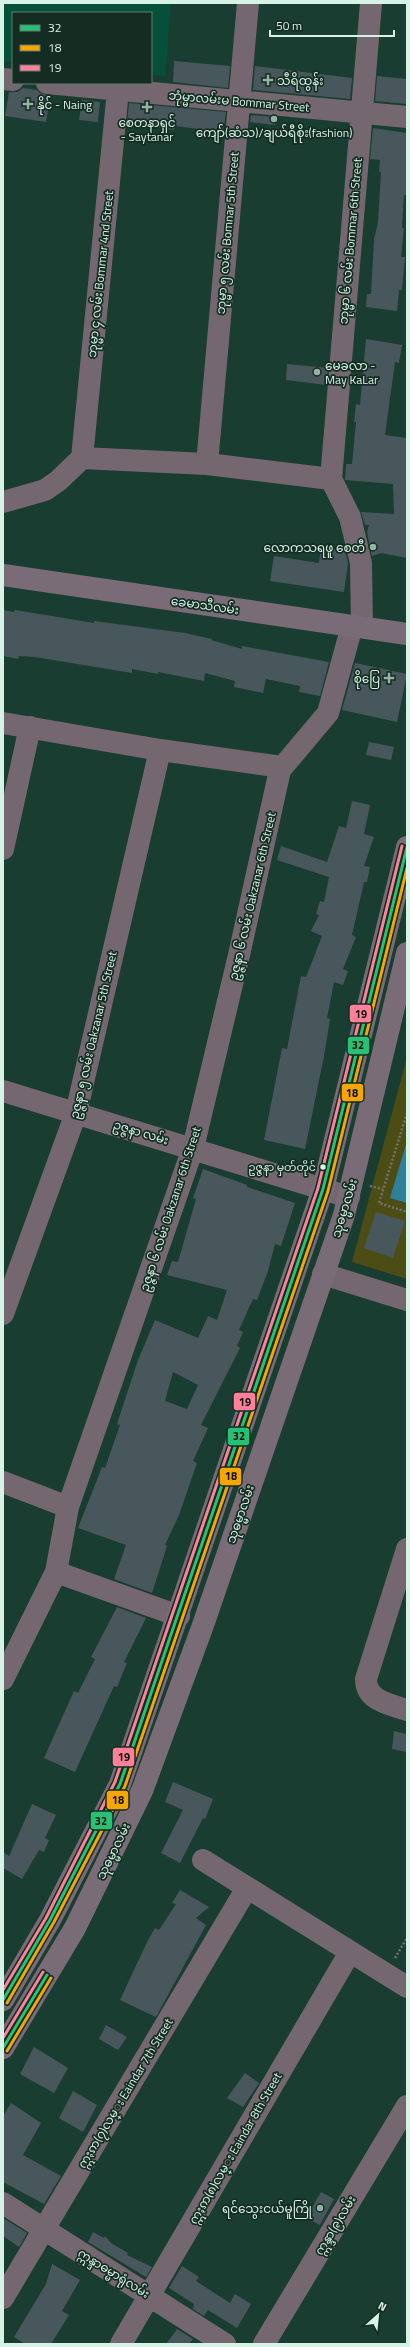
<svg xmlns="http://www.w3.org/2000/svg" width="410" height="2347" font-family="'Titillium Web','Noto Sans Myanmar',sans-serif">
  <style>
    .built { fill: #065039 }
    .green { fill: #4c4d14 }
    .water { fill: #2e809b }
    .building { fill: #48575b; fill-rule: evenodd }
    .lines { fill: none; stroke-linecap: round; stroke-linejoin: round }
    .path { stroke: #727173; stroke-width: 2.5; stroke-dasharray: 2 2; stroke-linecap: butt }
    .minor { stroke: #746770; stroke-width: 22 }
    .major { stroke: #796c77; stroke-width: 22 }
    .bus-1-casing { stroke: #142c22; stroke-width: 6 }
    .bus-2-casing { stroke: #142c22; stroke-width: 6 }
    .bus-3-casing { stroke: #142c22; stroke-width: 6 }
    .bus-1 { stroke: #26c172; stroke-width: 3 }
    .bus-2 { stroke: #f7a600; stroke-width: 3 }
    .bus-3 { stroke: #ff8098; stroke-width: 3 }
    .poi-dot { fill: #94b3a6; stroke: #142c22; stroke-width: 1.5 }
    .bus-dot { fill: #d6f3e5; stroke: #142c22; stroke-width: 1.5 }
    .labels { text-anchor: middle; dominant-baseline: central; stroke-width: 3.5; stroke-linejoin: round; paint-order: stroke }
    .bus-label { font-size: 11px; fill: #d6f3e5; stroke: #142c22; text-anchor: end }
    .poi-label { font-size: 12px; fill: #d6f3e5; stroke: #142c22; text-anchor: start }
    .street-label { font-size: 12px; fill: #d6f3e5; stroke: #142c22 }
    .line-badge { stroke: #142c22; stroke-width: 1.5 }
    .pale-badge-label { font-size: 11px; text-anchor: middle; font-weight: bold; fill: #111 }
  </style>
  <rect width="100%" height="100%" fill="#1a3d31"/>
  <path class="built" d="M3 3H171L165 76 151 75V13H13V62L3 61Z"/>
  <path class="green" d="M407 1057V1279L352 1262Z"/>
  <path class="water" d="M407 1141V1203L390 1198Z"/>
  <path class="building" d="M174 61 230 66 228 88 173 82Z
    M255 66 352 78 350 99 253 90Z
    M377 76 407 79V104L375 101Z
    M23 88 37 90 40 93 50 96 46 122 5 116 9 92H18Z
    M82 100 100 102 98 122 79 120Z
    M129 103 226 112 223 132 175 126 174 130 127 123Z
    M251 115 276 117 275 125 250 122Z
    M373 128 407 133V195H404L402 228H404L401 257H405L402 290H399L397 311 366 307 367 294H371L374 239 378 223 381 172H379L380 160 370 159Z
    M366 339 402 345 399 363 395 362 385 435 407 438V558L381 553 372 556 367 532 369 525H365L361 512 394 514 393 484 345 480 346 464H352L356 422H354L356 404 360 405Z
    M287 364 328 368 326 385 286 380Z
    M321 547 345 550 348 563 344 592 270 581 274 556 319 563Z
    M3 610 14 612 15 610 94 623V621L185 633 212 639 211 640 242 649V646L329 662 320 696 299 692 300 686 266 679 263 693 234 687 235 681 205 673 204 681 158 672V674L132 669V673L35 657 19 656 18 659 3 656Z
    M355 663 407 674 397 722 342 710Z
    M369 742 394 747 391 760 366 755Z
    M352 801 370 805 364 834 374 837 364 866 370 867 367 882H364L352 935 356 937 343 969 348 971 343 985 334 982 327 1018 330 1019 324 1056 305 1149 264 1140 282 1048 287 1049 301 976 306 977 322 936 311 931 319 915 316 914 320 901 324 902 329 877 277 860 281 846 327 862 339 826 346 828Z
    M203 1169 247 1185V1187L295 1203 281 1246 275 1244 268 1271 257 1300 253 1299 239 1330 243 1332 237 1346 240 1348 201 1425 208 1428 193 1461 197 1463 179 1515 165 1545 167 1546 152 1593 114 1579 126 1545 78 1528 102 1467 105 1468 120 1425 117 1424 138 1360 155 1320 198 1338 208 1316 217 1320 227 1290 167 1275 172 1261 178 1262 196 1199 193 1198ZM173 1372 198 1385 187 1409 165 1401Z
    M376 1212 405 1221 393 1258 364 1248Z
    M117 1607 146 1618 124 1662 127 1663 117 1687 114 1686 75 1772 44 1758 74 1691 78 1693 95 1659 91 1657Z
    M394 1731 407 1734V1752L392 1749Z
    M173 1782 213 1799 205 1819 203 1818 180 1863 161 1853 183 1810 165 1802Z
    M32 1804 56 1815 45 1838 49 1840 44 1852 39 1850 22 1879 3 1868V1852L9 1856Z
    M180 1890 209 1907 196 1918 206 1925 156 2017 120 2000 148 1940 155 1928 159 1930 176 1904 172 1903Z
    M106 2025 127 2037 118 2050 99 2039Z
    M34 2047 68 2068 54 2093 20 2074Z
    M245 2073 259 2083 243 2107 227 2098Z
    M73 2091 97 2105 83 2132 59 2118Z
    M11 2103 41 2123 23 2155 61 2176 44 2204 3 2182V2116Z
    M321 2192 334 2199 320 2225 306 2218Z
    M3 2218 27 2233 19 2247 3 2236Z
    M93 2232 104 2238 105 2236 111 2243 128 2253 127 2255 152 2267 146 2277 88 2242Z
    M52 2264 80 2280 62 2311 69 2315 51 2344H25L14 2337 46 2284Z
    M182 2266 199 2277 196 2281 230 2303 235 2294 251 2304 237 2328 208 2310 204 2316 193 2309 194 2304 169 2288Z
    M177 2329 193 2339 189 2344H166Z"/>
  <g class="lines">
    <path class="path" d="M407 1113 379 1203 407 1212
      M370 1186 383 1189
      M395 1958 407 1938"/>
    <path class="minor" d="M3 79 13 80
      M47 83 407 117
      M82 458 118 90
      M207 464 248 3
      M331 479 371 3
      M331 479 350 517 361 563 362 627
      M3 502 45 490 58 481 82 458 207 464 331 479
      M3 723 160 750 275 766 280 770
      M280 770 328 713 352 626
      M3 849 30 727
      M3 1091 349 1197
      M323 1274 407 1300
      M3 1314 76 1113 160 750
      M3 1482 68 1507
      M407 1549 366 1679C366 1701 389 1704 407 1710
      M56 1572 179 1616
      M3 1679 56 1572 68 1507 193 1148 239 955 280 770
      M203 1860 407 1987
      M3 2203 225 2344
      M3 2298 247 1888
      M121 2344 350 1952
      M264 2344 407 2106"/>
    <path class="major" d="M3 575 407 634
      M3 2000 50 1920 120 1784 323 1189 407 847
      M3 2048 75 1928 142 1791 202 1628 344 1215 407 953"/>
    <g class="bus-1-casing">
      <path id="bus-1" d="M3 2000 50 1920 120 1784 323 1189 407 847
        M3 2048 47 1975"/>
    </g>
    <g class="bus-2-casing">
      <path id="bus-2" d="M7 2003 54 1922 125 1786 328 1191 407 868
        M7 2051 51 1978"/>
    </g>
    <g class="bus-3-casing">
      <path id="bus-3" d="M3 1990 46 1918 115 1782 318 1188 402 846
        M3 2038 43 1972"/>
    </g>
    <use href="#bus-1" class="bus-1"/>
    <use href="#bus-2" class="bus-2"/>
    <use href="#bus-3" class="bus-3"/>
  </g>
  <g class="poi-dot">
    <path d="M266 74h4v4h4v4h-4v4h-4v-4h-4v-4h4z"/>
    <path d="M26 98h4v4h4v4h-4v4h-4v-4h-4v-4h4z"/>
    <path d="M145 101h4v4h4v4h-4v4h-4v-4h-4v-4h4z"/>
    <circle cx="274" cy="119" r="4"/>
    <circle cx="317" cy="372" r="4"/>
    <circle cx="373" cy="547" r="4"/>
    <path d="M387 672h4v4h4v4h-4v4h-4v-4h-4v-4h4z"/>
    <circle cx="320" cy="2208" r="4"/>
  </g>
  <circle class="bus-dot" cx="323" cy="1167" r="3.5"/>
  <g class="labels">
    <g class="bus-label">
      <text x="316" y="1167">ဥဇ္ဇနာ မှတ်တိုင်</text>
    </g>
    <g class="poi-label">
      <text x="277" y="80">သီရိထွန်း</text>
      <text x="37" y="104">နိုင် - Naing</text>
      <text x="147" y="122" text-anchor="middle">စေတနာရှင်<tspan x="147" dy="14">- Saytanar</tspan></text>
      <text x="274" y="132" text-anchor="middle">ကျော်(ဆံသ)/ချယ်ရီစိုး(fashion)</text>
      <text x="325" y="365">မေခလာ -<tspan x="325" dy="14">May KaLar</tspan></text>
      <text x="365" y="547" text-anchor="end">လောကသရဖူ စေတီ</text>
      <text x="380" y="678" text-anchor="end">စိုပြေ</text>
      <text x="312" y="2208" text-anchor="end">ရင်သွေးငယ်မူကြို</text>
    </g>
    <g class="street-label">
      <text transform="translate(239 101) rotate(5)">ဘုံမ္မာလမ်းမ Bommar Street</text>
      <text transform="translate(227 233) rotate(-85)">ဘုမ္မာ ၅ လမ်း Bomnar 5th Street</text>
      <text transform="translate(350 241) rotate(-85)">ဘုမ္မာ ၆ လမ်း Bommar 6th Street</text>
      <text transform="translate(100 274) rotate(-84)">ဘုမ္မာ ၄ လမ်း Bommar 4nd Street</text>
      <text transform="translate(205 605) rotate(8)">ခေမာသီလမ်း</text>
      <text transform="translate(252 896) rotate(-77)">ဥဇ္ဇနာ ၆ လမ်း Oakzanar 6th Street</text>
      <text transform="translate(93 1035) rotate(-77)">ဥဇ္ဇနာ ၅ လမ်း Oakzanar 5th Street</text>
      <text transform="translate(141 1132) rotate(17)">ဥဇ္ဇနာ လမ်း</text>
      <text transform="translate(344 1208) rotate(-73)">သုဓမ္မာလမ်း</text>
      <text transform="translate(170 1209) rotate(-72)">ဥဇ္ဇနာ ၆ လမ်း Oakzanar 6th Street</text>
      <text transform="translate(240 1514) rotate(-71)">သုဓမ္မာလမ်း</text>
      <text transform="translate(113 1851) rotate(-64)">သုဓမ္မာလမ်း</text>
      <text transform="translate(125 2093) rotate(-59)">ဣႏၵာ(၇)လမ္း Eaindar 7th Street</text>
      <text transform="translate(235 2148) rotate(-60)">ဣႏၵာ(၈)လမ္း Eaindar 8th Street</text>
      <text transform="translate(335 2225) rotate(-59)">ဣန္ဒာ(၉)လမ်း</text>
      <text transform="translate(114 2273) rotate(32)">ဣန္ဒာဓမ္မာရုံလမ်း</text>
    </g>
  </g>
  <g class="line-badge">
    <rect x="349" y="1004" width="23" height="19" rx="4" fill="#ff8098"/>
    <rect x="347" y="1036" width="23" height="19" rx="4" fill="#26c172"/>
    <rect x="341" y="1083" width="23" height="19" rx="4" fill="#f7a600"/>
    <rect x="233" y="1392" width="23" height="19" rx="4" fill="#ff8098"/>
    <rect x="227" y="1427" width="23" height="19" rx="4" fill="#26c172"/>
    <rect x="219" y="1467" width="23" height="19" rx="4" fill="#f7a600"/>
    <rect x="112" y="1747" width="23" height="20" rx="4" fill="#ff8098"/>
    <rect x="106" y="1790" width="23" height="20" rx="4" fill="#f7a600"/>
    <rect x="90" y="1811" width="23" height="19" rx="4" fill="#26c172"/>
  </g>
  <g class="pale-badge-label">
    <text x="361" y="1018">19</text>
    <text x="358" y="1049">32</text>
    <text x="352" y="1097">18</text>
    <text x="245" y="1406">19</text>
    <text x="239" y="1440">32</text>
    <text x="231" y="1480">18</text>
    <text x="124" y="1761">19</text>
    <text x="118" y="1804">18</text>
    <text x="101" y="1825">32</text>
  </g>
  <rect width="410" height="2347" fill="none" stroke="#d6f3e5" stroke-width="8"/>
  <rect x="12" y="12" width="140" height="72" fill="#142c22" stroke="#627c70"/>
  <rect x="20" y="25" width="20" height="6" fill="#26c172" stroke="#627c70"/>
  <text x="48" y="32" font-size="12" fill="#d6f3e5">32</text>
  <rect x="20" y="45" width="20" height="6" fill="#f7a600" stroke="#627c70"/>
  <text x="48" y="52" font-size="12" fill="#d6f3e5">18</text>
  <rect x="20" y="65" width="20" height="6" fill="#ff8098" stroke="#627c70"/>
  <text x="48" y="72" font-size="12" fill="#d6f3e5">19</text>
  <g transform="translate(378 2315) rotate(27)" stroke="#142c22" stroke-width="3" paint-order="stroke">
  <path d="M0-3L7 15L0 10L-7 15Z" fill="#d6f3e5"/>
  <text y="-6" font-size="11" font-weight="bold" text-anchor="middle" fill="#d6f3e5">N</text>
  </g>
  <path d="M270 30v6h124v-6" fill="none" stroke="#d6f3e5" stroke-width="2"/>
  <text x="276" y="30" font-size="12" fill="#d6f3e5" stroke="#142c22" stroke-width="3" paint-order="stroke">50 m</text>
</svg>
